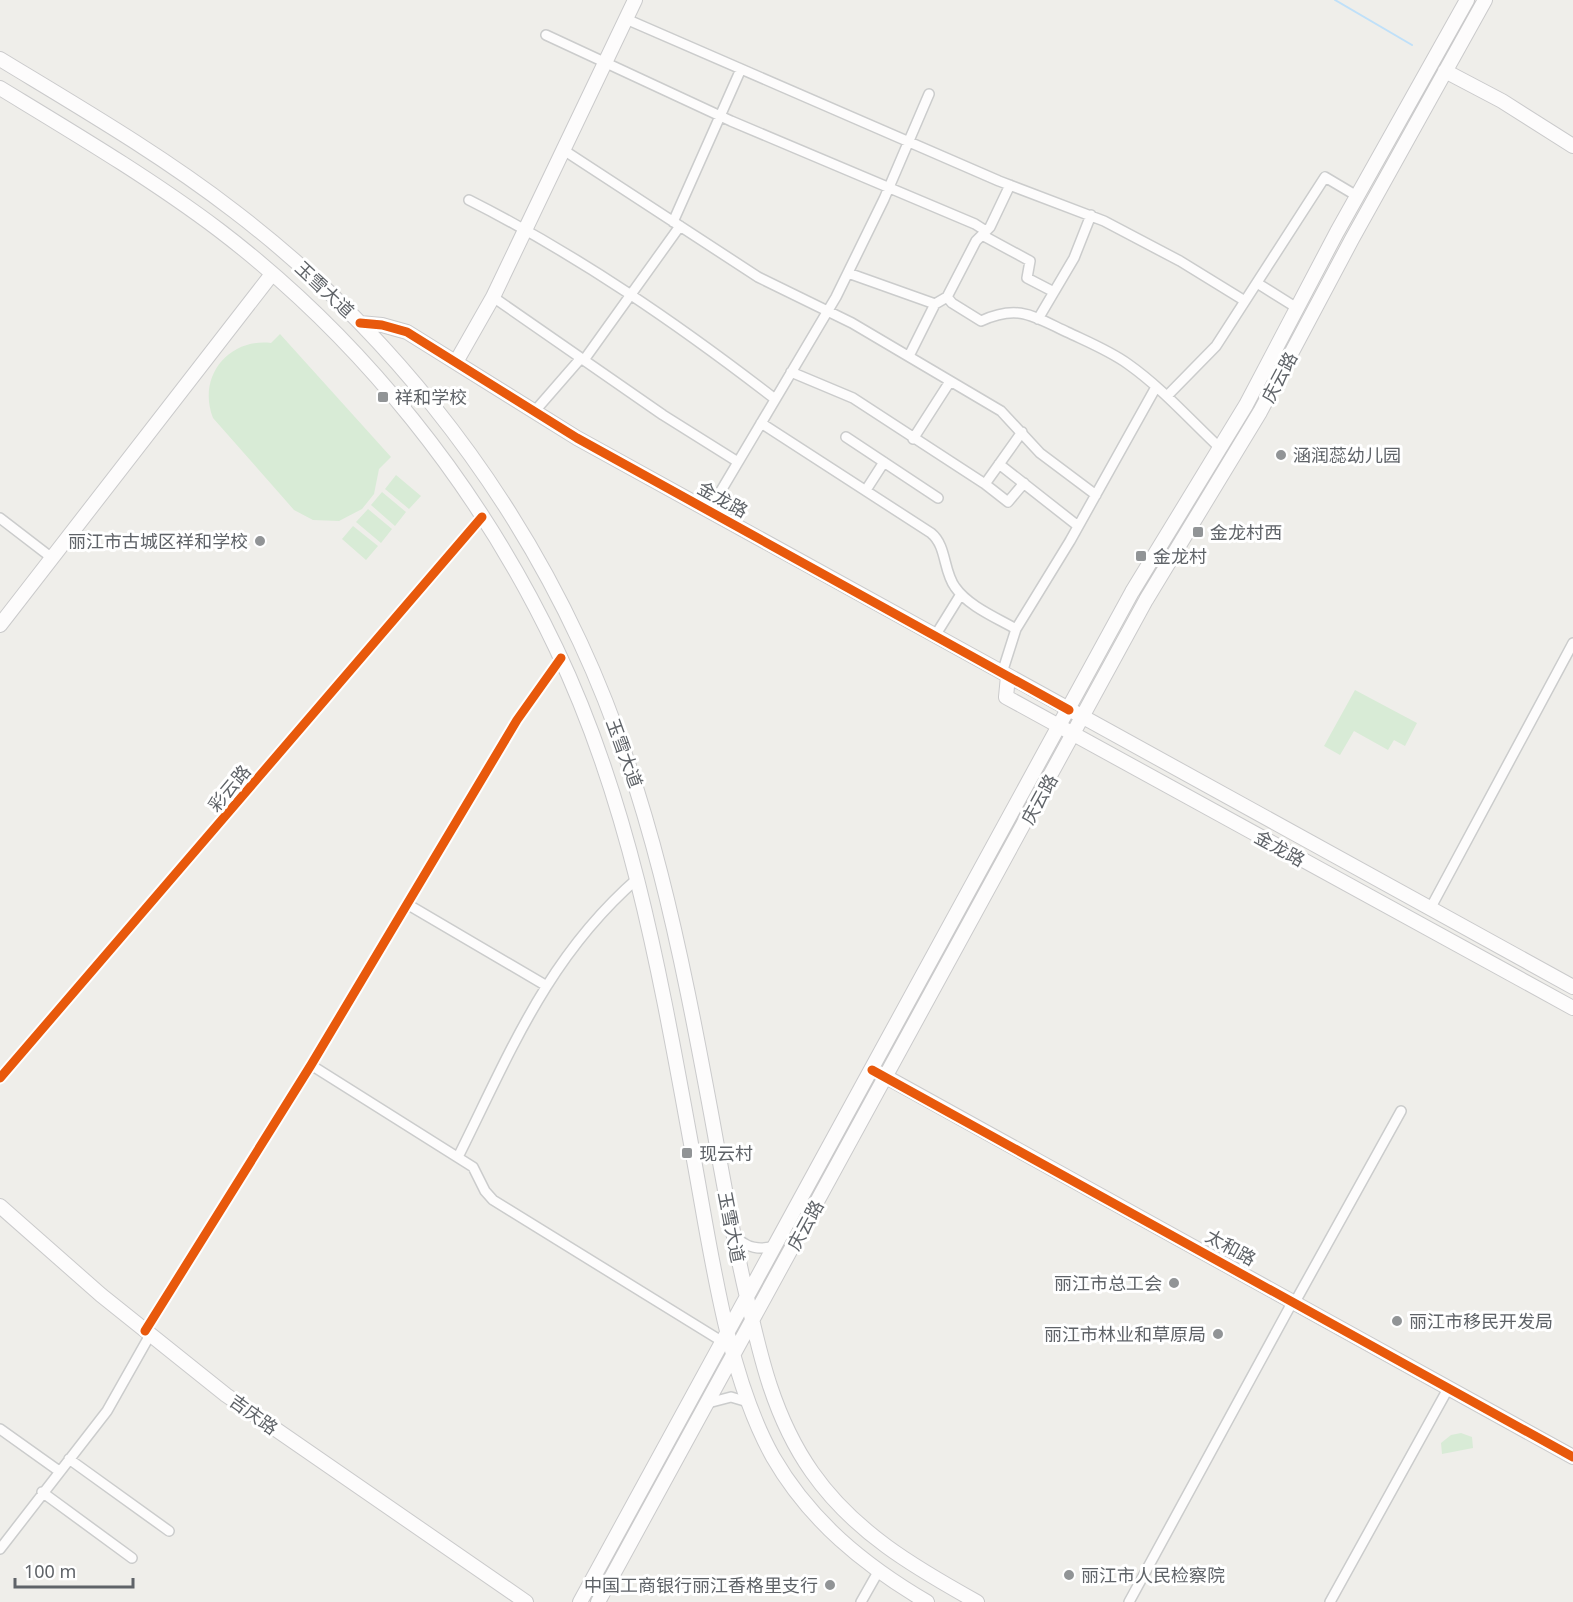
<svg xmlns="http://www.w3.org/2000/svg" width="1573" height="1602" font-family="'Noto Sans','Noto Sans SC',sans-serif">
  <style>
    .grass { fill: #d8ebd6 }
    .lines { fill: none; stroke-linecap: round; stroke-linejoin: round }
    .stream { stroke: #bfe0f9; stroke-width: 2 }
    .street-casing { stroke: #cbcccc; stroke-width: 12 }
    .secondary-casing { stroke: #cacacb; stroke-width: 16 }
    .street { stroke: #fdfcfc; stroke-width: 9 }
    .secondary { stroke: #fdfcfc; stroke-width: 14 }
    .cycleway-casing { stroke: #fff; stroke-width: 13 }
    .cycleway { stroke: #e8590c; stroke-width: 9 }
    .poi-dot { fill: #919496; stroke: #fff; stroke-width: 2 }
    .labels { text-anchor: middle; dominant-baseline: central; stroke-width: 6; stroke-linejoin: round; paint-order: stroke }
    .street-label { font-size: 18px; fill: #5f6368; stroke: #fff }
    .poi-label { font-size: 18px; fill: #5f6368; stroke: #fff; text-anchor: start }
  </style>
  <rect width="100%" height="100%" fill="#efeeea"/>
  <path class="grass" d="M280 334 391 457 379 469 374 494 362 509 339 521 313 520 294 510 213 418C197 377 228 338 271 343Z
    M396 475 421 496 409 509 385 489Z
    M382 492 406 512 395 526 371 505Z
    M368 509 392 529 381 543 356 522Z
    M353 526 378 546 366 560 342 539Z
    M1355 690 1417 723 1405 746 1394 740 1388 750 1354 731 1340 755 1324 746Z
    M1461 1433 1472 1437 1473 1448 1442 1454 1441 1443 1451 1435Z"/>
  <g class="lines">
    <path class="stream" d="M1335 0 1412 45"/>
    <g class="street-casing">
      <path id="street" d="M626 19 999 181 1104 221 1180 261 1245 301
        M546 35 731 121 975 224 986 231
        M565 151 758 277 852 323 1001 411 1040 453 1096 495
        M469 200C578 255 678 324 775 399
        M673 222 741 69
        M982 235 1030 261 1027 278 1054 292
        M848 273 935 304
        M1257 283 1297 308
        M493 297 663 415 738 462
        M947 297 952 303 981 321C1018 304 1033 316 1067 332 1088 342 1110 351 1128 364 1162 388 1190 420 1220 448
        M1038 319 1074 258 1091 215
        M909 356 935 304 947 297 976 241 990 227 1010 185
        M584 360 680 226
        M791 372 853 398 985 484 1022 432
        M1167 396 1216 346 1325 177 1357 196
        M534 412 581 358
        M761 423 931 533C947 546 943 571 955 587 968 606 997 618 1016 629
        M846 437 938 498
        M913 439 949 383
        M999 464 1078 526
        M985 484 1008 502 1024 483
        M866 490 884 462
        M709 511 836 297 884 199 929 94
        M0 518 52 558
        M935 636 961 594
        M1002 673 1016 629 1070 541 1156 387
        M407 904 545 985
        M1430 909 1573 643
        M311 1065 473 1167 485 1191 493 1200 723 1342
        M0 1078 482 517
        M458 1157C510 1053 547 957 638 878
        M735 1236C746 1248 761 1251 776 1245
        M1295 1302 1401 1111
        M145 1331 311 1065 517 720 561 658
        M708 1403 731 1397 748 1402
        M0 1429 59 1471
        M69 1459 169 1531
        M42 1492 132 1558
        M0 1549 107 1411 150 1335
        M861 1602 878 1572
        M1129 1602 1293 1301
        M1330 1602 1449 1387"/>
    </g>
    <g class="secondary-casing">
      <path id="secondary" d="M0 59C79 107 160 154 234 211 381 323 502 474 580 642 650 792 681 952 711 1113 722 1173 732 1233 746 1293 760 1356 774 1418 812 1472 854 1532 914 1567 977 1602
        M1445 71 1502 101 1573 146
        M0 88C74 133 150 178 219 230 362 339 479 486 556 648 633 809 662 986 694 1160 711 1252 727 1375 773 1457 810 1521 864 1565 927 1602
        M360 323 382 325 407 332 577 438 1573 987
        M456 362 493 297 635 0
        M0 625 272 274
        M1008 676 1006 697 1573 1008
        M879 1073 1573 1457
        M0 1206 101 1295 226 1395 526 1602
        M580 1602 1132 592 1246 405 1337 232 1467 0
        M598 1602 1146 600 1260 412 1352 239 1485 0"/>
    </g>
    <use href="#street" class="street"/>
    <use href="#secondary" class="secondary"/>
    <g class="cycleway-casing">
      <path id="cycleway" d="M360 323 382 325 407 332 577 438 1069 710
        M872 1070 1573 1457
        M0 1078 482 517
        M145 1331 311 1065 517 720 561 658"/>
    </g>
    <use href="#cycleway" class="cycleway"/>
  </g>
  <g class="poi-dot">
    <rect x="377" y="391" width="12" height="12" rx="3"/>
    <circle cx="1281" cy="455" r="6"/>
    <rect x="1192" y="526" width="12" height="12" rx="3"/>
    <circle cx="260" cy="541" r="6"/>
    <rect x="1135" y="550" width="12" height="12" rx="3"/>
    <rect x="681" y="1147" width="12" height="12" rx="3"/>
    <circle cx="1174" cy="1283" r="6"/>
    <circle cx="1397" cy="1321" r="6"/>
    <circle cx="1218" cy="1334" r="6"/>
    <circle cx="1069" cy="1575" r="6"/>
    <circle cx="830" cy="1585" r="6"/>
  </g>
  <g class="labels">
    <g class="street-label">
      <text transform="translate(325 289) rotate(43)">玉雪大道</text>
      <text transform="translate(1279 377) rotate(-62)">庆云路</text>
      <text transform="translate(723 499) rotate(29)">金龙路</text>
      <text transform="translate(625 753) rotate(70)">玉雪大道</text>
      <text transform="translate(229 788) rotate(-50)">彩云路</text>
      <text transform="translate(1039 799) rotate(-61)">庆云路</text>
      <text transform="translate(1280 848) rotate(29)">金龙路</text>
      <text transform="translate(805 1225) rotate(-61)">庆云路</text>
      <text transform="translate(732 1227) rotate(79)">玉雪大道</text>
      <text transform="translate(1231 1247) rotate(29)">太和路</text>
      <text transform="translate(254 1414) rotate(36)">吉庆路</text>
    </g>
    <g class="poi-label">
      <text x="395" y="397">祥和学校</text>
      <text x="1293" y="455">涵润蕊幼儿园</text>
      <text x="1210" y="532">金龙村西</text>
      <text x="248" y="541" text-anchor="end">丽江市古城区祥和学校</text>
      <text x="1153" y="556">金龙村</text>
      <text x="699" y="1153">现云村</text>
      <text x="1162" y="1283" text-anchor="end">丽江市总工会</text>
      <text x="1409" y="1321">丽江市移民开发局</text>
      <text x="1206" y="1334" text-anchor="end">丽江市林业和草原局</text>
      <text x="1081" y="1575">丽江市人民检察院</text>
      <text x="818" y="1585" text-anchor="end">中国工商银行丽江香格里支行</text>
    </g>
  </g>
  <path d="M15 1578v9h118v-9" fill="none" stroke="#5f6368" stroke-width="3"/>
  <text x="24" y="1578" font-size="18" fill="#5f6368" stroke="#ffffff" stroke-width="4.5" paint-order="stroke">100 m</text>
</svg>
